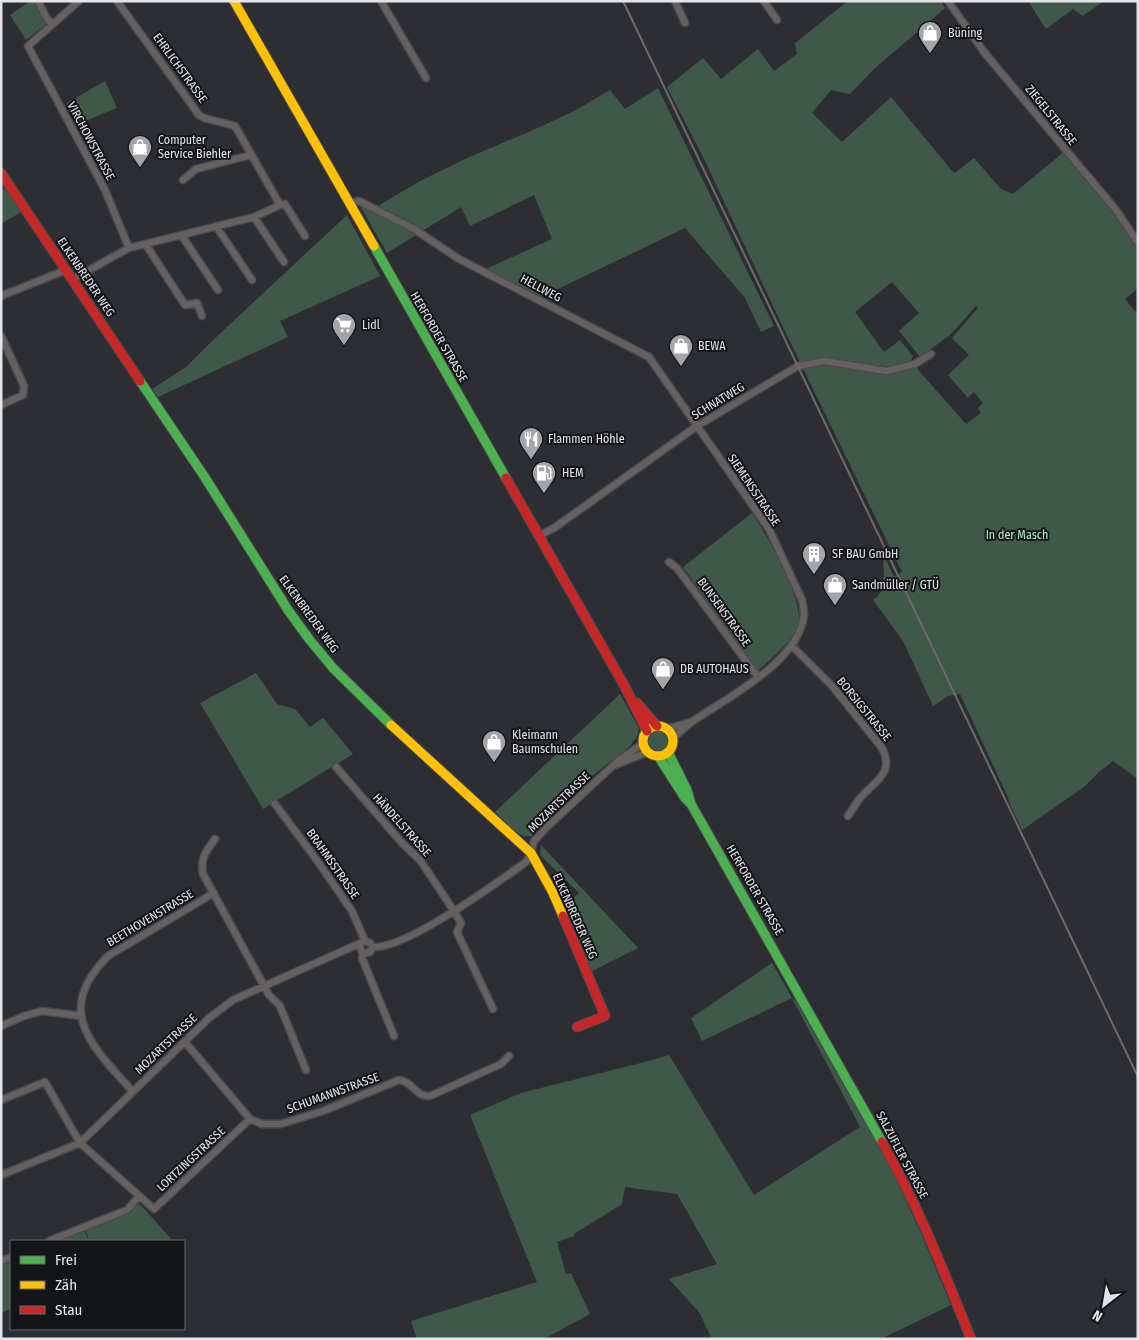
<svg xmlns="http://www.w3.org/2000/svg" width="1139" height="1340" font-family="'Fira Sans Condensed',sans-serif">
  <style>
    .green { fill: #405849; fill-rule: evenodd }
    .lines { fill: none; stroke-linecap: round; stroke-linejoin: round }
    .street-casing { stroke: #4b4c50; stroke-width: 9 }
    .fast-casing { stroke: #4b4c50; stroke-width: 11 }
    .slow-casing { stroke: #4b4c50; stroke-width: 11 }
    .jam-casing { stroke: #4b4c50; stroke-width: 11 }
    .street { stroke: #666060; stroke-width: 6 }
    .fast { stroke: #4caf50; stroke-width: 9 }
    .slow { stroke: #ffc107; stroke-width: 9 }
    .jam { stroke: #c62828; stroke-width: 9 }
    .rail { stroke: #6c6a6c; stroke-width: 2 }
    .labels { text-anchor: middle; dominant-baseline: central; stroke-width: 4; stroke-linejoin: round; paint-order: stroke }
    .poi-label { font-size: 12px; fill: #e3e5eb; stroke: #141519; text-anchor: start }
    .street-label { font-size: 12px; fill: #e3e5eb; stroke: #141519 }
    .park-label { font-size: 12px; fill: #b2f2c7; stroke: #141519 }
  </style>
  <rect width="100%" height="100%" fill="#2d2e33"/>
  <path class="green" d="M30 1H34L46 24 26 40 10 15Z
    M848 1H941L945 8 874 69 850 94 831 90 812 113 842 142 891 97 953 172 955 173 974 158 1001 189 1013 194 1065 151 1104 199 1138 249V288L1125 299 1138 315V779L1113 761 1099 772 1084 787 1022 830 1012 809 1007 795 960 694 948 696 933 706 903 641 873 600C888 590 883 570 883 554L894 577 902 572 781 323 704 159 667 87 703 58 721 79 758 49 774 71 797 54 795 43ZM892 282 919 313 899 331 920 357 950 335 976 306 978 308 952 338 969 355 948 375 968 398 974 392 983 403 978 408 981 413 966 424 919 371 917 365 888 372 824 363 822 357 889 367 911 361 913 356 900 340 884 352 855 312Z
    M1028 1H1104L1083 16 1073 9 1046 29Z
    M105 81 117 108 78 124 67 103Z
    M658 88 774 326 761 332 745 298 685 228 541 297 486 269 552 239 534 195 470 226 461 207 387 253 359 204 378 206 420 181 465 159 540 127 576 110 610 90 625 109Z
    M5 188 21 212 1 224V190Z
    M347 215 380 276 280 321 288 337 158 397 152 389 186 367 211 342Z
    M752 513C766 533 806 603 798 625 791 644 772 657 758 671L683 567Z
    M256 673 277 704 295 709 310 727 323 718 353 754 263 809 200 703Z
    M620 694 639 728 638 735 630 746 587 780 532 836C518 839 505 821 495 812Z
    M648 741a10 10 0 1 1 20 0a10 10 0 1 1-20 0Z
    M541 845 638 948 590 972 562 908 579 893 540 855Z
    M772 963 792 998 796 1001 892 1170 920 1231 951 1305 881 1339H712L699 1312 669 1279 717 1264 677 1194 625 1187 622 1204 574 1234V1236L557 1242 566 1274 571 1273 590 1314 544 1339H417L411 1321 537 1282 470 1115 521 1093 649 1061 669 1055 754 1195 860 1127 792 998 702 1041 691 1018Z
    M140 1204 171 1239 166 1241H56L84 1229 89 1241 86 1229Z
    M11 1260V1309L1 1313V1264Z"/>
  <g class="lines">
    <g class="street-casing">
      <path id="street" d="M38 1 47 19 52 24
        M79 1 28 46 105 190 129 248
        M117 1 199 115 204 118 235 126 280 205
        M381 1 426 78
        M675 1 685 23
        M764 1 777 20
        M948 1 984 52 1116 210 1138 243
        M183 180 196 169 251 155
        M349 203 359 201 414 229 459 259 649 357 769 529 802 600C803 605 804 610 804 615 799 662 728 697 693 721 686 726 679 733 673 738
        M254 217 284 262
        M216 226 252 280
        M182 236 218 290
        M146 245 185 305 197 303 202 316
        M73 279 129 248 254 217 280 205 285 204 305 236
        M1 296 66 270
        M1 336 24 386 23 395 1 405
        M538 536 554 528 697 426 798 366 825 361 886 371 915 364 931 354
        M669 562 677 568 758 677
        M792 646 833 687 882 748C895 773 875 781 861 797 856 803 852 810 848 816
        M667 729 691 722
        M615 765 648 752
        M336 767 402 843 420 860 454 911 461 923 457 932 493 1009
        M275 804 316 859 352 911 365 941
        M215 839C206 851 200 859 203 874L269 995 280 1006 306 1070
        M359 945 363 954 370 952 373 947
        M363 954 362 958 394 1036
        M1 1026 24 1016 42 1011 81 1016
        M185 1042 250 1119 262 1124H281L323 1111 399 1080C414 1082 415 1097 430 1096L501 1064 509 1056
        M133 1092C92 1046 53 1011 108 956L214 893
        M1 1100 45 1082 80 1143 154 1209 250 1119
        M1 1175 80 1143 209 1018 233 1000 365 941 370 943 373 947C405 949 497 883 526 862L531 853 534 841 548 826 619 760 644 743
        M49 1241 127 1210 139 1196
        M1 1261 11 1257"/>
    </g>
    <g class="fast-casing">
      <path id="fast" d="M374 246 506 478
        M140 381 204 476 288 610 309 639 333 668 391 725
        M668 752 687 790 691 804
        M658 756 685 798 691 804 882 1142"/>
    </g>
    <g class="slow-casing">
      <path id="slow" d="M234 1 374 246
        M391 725 531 853 552 891 563 916
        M643 741a15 15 0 1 1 30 0a15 15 0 1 1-30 0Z"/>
    </g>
    <g class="jam-casing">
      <path id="jam" d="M1 173 140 381
        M506 478 624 685 647 731
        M637 703 657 726
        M563 916 605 1016 577 1027
        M882 1142C918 1205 944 1272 971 1339"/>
    </g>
    <use href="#street" class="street"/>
    <use href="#fast" class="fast"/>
    <use href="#slow" class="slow"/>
    <use href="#jam" class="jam"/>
    <path class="rail" d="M623 1 1138 1077"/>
  </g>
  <defs>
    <g id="shop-pin" transform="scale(1.25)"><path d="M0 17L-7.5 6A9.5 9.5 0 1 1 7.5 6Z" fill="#a3a5ab" stroke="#141519"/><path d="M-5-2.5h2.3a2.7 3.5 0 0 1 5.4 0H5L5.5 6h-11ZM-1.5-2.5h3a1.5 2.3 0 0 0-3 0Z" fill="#fff"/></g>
    <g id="supermarket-pin" transform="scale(1.25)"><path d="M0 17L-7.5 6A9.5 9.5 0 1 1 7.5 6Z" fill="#a3a5ab" stroke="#141519"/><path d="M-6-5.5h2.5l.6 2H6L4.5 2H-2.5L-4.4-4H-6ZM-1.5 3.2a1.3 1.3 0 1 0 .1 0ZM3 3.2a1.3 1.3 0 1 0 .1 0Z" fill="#fff"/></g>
    <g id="restaurant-pin" transform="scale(1.25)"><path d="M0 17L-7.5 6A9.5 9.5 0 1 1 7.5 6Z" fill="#a3a5ab" stroke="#141519"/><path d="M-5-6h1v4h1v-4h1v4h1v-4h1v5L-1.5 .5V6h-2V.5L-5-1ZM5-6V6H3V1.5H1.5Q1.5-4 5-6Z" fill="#fff"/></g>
    <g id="fuel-pin" transform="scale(1.25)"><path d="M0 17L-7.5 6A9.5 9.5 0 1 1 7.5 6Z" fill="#a3a5ab" stroke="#141519"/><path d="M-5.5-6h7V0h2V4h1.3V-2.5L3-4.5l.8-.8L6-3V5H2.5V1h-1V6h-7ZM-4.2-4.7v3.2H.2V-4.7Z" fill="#fff"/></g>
    <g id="building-pin" transform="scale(1.25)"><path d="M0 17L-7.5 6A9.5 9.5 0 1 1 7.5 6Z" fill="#a3a5ab" stroke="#141519"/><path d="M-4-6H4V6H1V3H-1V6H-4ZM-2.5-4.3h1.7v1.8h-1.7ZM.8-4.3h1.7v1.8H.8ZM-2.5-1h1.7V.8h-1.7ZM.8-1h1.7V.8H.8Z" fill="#fff"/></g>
  </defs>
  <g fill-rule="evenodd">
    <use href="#shop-pin" x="930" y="33"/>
    <use href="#shop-pin" x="140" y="147"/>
    <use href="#supermarket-pin" x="344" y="325"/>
    <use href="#shop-pin" x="681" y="346"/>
    <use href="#restaurant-pin" x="531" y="439"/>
    <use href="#fuel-pin" x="544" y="473"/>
    <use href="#building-pin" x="814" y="554"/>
    <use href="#shop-pin" x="835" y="585"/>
    <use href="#shop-pin" x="663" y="669"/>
    <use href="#shop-pin" x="494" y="742"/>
  </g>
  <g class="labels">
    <g class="poi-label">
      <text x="948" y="33">Büning</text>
      <text x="158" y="140">Computer<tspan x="158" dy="14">Service Biehler</tspan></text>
      <text x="362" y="325">Lidl</text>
      <text x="698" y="346">BEWA</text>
      <text x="548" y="439">Flammen Höhle</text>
      <text x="562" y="473">HEM</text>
      <text x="832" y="554">SF BAU GmbH</text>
      <text x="852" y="585">Sandmüller / GTÜ</text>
      <text x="680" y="669">DB AUTOHAUS</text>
      <text x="512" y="735">Kleimann<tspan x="512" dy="14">Baumschulen</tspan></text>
    </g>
    <g class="street-label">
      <text transform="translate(180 68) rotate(54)">EHRLICHSTRASSE</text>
      <text transform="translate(1051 115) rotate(51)">ZIEGELSTRASSE</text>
      <text transform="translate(91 141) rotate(62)">VIRCHOWSTRASSE</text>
      <text transform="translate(86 277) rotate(56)">ELKENBREDER WEG</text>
      <text transform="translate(541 288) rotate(28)">HELLWEG</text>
      <text transform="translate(439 337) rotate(60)">HERFORDER STRASSE</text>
      <text transform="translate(718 401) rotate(-31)">SCHNATWEG</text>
      <text transform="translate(754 490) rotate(56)">SIEMENSSTRASSE</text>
      <text transform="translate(724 612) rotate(54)">BUNSENSTRASSE</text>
      <text transform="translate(309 614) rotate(54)">ELKENBREDER WEG</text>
      <text transform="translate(864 709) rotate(51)">BORSIGSTRASSE</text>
      <text transform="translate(559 802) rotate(-44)">MOZARTSTRASSE</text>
      <text transform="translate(402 825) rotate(48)">HÄNDELSTRASSE</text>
      <text transform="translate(333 864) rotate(55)">BRAHMSSTRASSE</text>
      <text transform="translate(755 890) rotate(60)">HERFORDER STRASSE</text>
      <text transform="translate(575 916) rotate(66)">ELKENBREDER WEG</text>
      <text transform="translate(150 918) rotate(-31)">BEETHOVENSTRASSE</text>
      <text transform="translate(166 1044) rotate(-44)">MOZARTSTRASSE</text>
      <text transform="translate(333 1093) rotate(-20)">SCHUMANNSTRASSE</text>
      <text transform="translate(902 1155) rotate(62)">SALZUFLER STRASSE</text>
      <text transform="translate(191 1159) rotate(-43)">LORTZINGSTRASSE</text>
    </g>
    <g class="park-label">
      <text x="1017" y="535">In der Masch</text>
    </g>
  </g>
  <rect width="1139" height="1340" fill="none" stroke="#e3e5eb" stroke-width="5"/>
  <rect x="10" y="1240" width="175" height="90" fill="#141519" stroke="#67686d"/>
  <rect x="20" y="1256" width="25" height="8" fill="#4caf50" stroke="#67686d"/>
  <text x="55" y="1265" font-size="15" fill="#e3e5eb">Frei</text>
  <rect x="20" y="1281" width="25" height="8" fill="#ffc107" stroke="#67686d"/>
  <text x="55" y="1290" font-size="15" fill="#e3e5eb">Zäh</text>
  <rect x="20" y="1306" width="25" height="8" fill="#c62828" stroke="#67686d"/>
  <text x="55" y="1315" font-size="15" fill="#e3e5eb">Stau</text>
  <g transform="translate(1104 1305) rotate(211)" stroke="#141519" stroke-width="4" paint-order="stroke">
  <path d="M0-4L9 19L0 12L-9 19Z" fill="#e3e5eb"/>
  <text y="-8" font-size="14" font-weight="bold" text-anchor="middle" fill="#e3e5eb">N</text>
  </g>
</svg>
